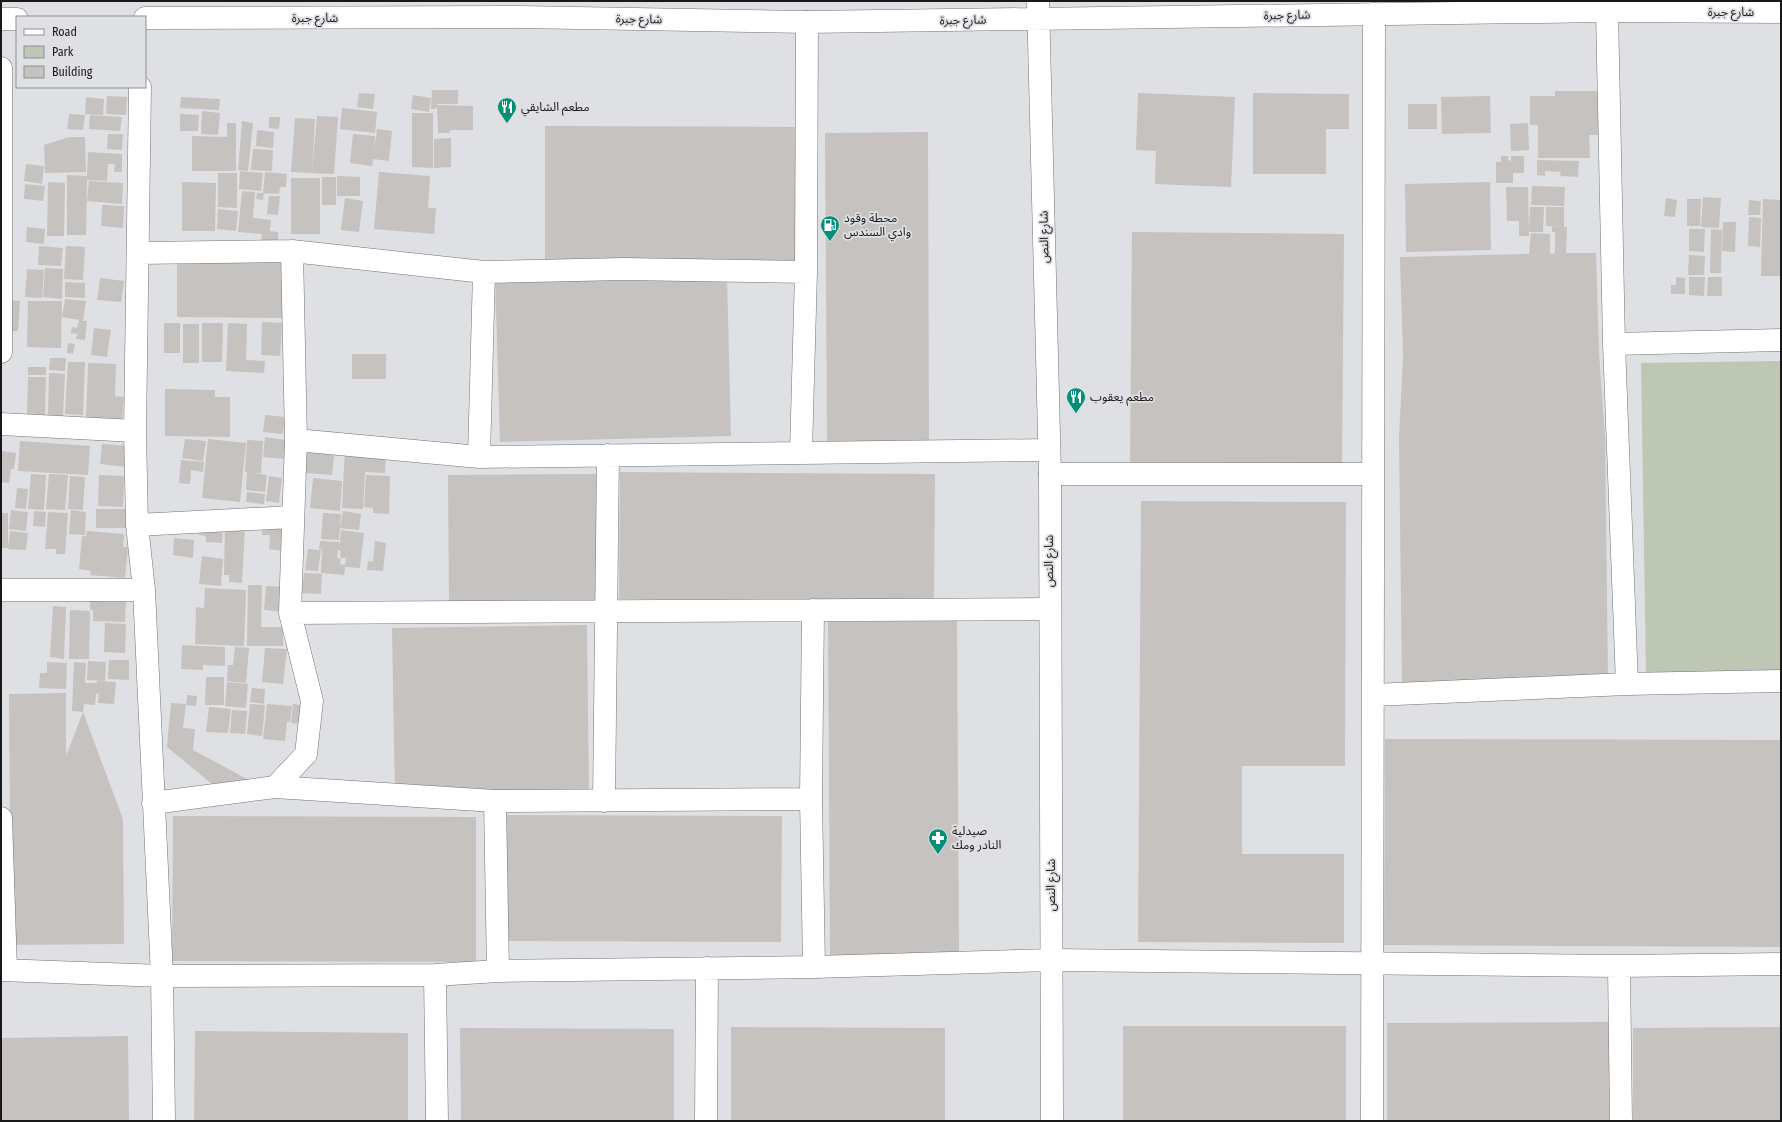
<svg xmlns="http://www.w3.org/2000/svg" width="1782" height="1122" font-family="'Fira Sans Condensed','Noto Sans Arabic',sans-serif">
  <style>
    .green { fill: #bec7b4 }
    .building { fill: #c5c2c0; fill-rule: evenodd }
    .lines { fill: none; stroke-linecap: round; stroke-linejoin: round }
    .minor-casing { stroke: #727376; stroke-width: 23 }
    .tertiary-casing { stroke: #727376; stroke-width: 23 }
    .minor { stroke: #fff; stroke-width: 22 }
    .tertiary { stroke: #fff; stroke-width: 22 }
    .labels { text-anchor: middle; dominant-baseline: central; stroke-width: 3.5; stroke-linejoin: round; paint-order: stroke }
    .street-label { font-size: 12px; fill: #181819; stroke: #dfe0e3 }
    .poi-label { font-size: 12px; fill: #181819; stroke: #dfe0e3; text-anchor: start }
  </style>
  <rect width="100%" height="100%" fill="#dfe0e3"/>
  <path class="green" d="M1781 361V673L1646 675 1641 363Z"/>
  <path class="building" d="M432 90H458V104H437L436 109H431Z
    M1555 91H1601V135H1589L1590 158H1538V125H1530V96H1555Z
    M359 93 375 94 373 109 357 107Z
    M1138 93 1235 97 1231 187 1155 184 1156 151 1136 150Z
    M1253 93 1349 94V129H1326V174H1253Z
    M413 95 431 98 429 112 411 109Z
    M107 96 127 97 126 115 106 114Z
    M1490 96 1491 133 1442 134 1441 97Z
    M86 97 104 99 103 115 85 114Z
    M181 97 220 99 219 110 180 108Z
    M1408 104H1437V129H1408Z
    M437 105 473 106V130H450V133H438Z
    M342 108 377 112 375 133 340 129Z
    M202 111 220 113 218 135 201 134Z
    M412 113H433V168L412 167Z
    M69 114 85 115 83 130 67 129Z
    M180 114 199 115 198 131H180Z
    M90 115 122 117 120 131 89 129Z
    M317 116 338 117 334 174 312 173Z
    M269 117H280L279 129 269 128Z
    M295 118 315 119 312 173 291 172Z
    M242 121 253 123 248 171 238 170Z
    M227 123H236V171H192V136L227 137Z
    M1528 123 1529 150 1511 151 1510 124Z
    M545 126 797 127V262H545Z
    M377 129 392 131 389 161 373 159 372 166 350 163 353 134 375 136 374 152Z
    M257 130 274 132 273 148 256 146Z
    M928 132 929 441 827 442 825 133Z
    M108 134H123L122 150 107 149Z
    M69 137H85L86 172 45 173 44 145Z
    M451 138V167L434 168V139Z
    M253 149 273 150 272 171 251 170Z
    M88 152 122 154V172H114L115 164H108L107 181 87 180 86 235H67V175L87 176Z
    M1501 156H1508V160L1511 161V156H1524V173H1513V183H1496V162H1501Z
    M1537 160 1579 161 1578 177 1560 176 1561 172 1545 171V176L1537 175Z
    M26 164 44 166 42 184 24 181Z
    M240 171 263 173 261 191 239 189Z
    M265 172 287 174 286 187H280L279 194 263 193Z
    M379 172 430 176 428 208H436L434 234 374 229Z
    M218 173H237V208L218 207Z
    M337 176 360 177V196H337Z
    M322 177H336V205H322Z
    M291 178H320V234H291Z
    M89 181 123 183 122 204 87 201Z
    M48 182 65 183 64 236H47Z
    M182 182 216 183 215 231H182Z
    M1490 182 1491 250 1406 252 1405 184Z
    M25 184 45 186 43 201 24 199Z
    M1532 186 1565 187 1564 206 1531 205Z
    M1506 187H1528L1529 236H1519V221H1507Z
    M242 191 255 192 253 218 271 220 270 231 278 232V242L261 241 262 234 238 232Z
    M257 193H264L263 200 256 199Z
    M269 196H280L278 215 267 214Z
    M1703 197 1721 198 1719 228 1701 227Z
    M345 198 363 201 359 232 341 230Z
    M1666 198 1677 200 1675 217 1664 216Z
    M1687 199H1701L1700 226H1687Z
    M1763 199 1781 200V276H1761Z
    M1749 200 1761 201 1760 215H1748Z
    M102 205 124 206 123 228 101 226Z
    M1530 207H1544L1543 232H1529Z
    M1546 207H1564V227H1567L1566 253H1596L1599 353 1605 435 1608 679 1402 683 1399 438 1403 357 1400 257 1529 254 1531 233 1550 234V254L1555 253V232H1552V227H1560L1546 226Z
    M218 209 238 211 236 231 217 229Z
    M1749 217 1761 218 1760 247 1748 246Z
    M1723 222H1736L1735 252 1722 251Z
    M27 227 45 229 44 244 26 242Z
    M1689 229H1705L1704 252 1689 251Z
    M1711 229 1722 230 1721 273H1710Z
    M1132 232 1344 234 1342 463 1130 462Z
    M39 246 63 248 61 266 38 265Z
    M66 246 85 247 83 280 64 279Z
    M1689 255 1705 256 1704 275H1688Z
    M283 258 282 318 177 317V261Z
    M45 268 63 269 62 299 43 297Z
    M27 269 44 270 42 298 25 297Z
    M495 277H727L731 436 500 442Z
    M1676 277 1685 278V294H1671V285H1676Z
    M1689 277H1705L1704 296 1689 295Z
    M1708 277H1722V296H1707Z
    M100 278 124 281 121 302 97 300Z
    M65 282 85 283V298L65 297Z
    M65 299 86 301 83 321H87L85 340 76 339 77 334 71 333 72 327 77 328 79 320 62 317Z
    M9 300 20 301 18 331H7Z
    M28 301H62L61 348 27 347Z
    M262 322 282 323 280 356 261 355Z
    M164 323H180V353H164Z
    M202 323H223L222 362H202Z
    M228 323 247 324 246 360 265 361 264 373 226 371Z
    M183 324H199V363H183Z
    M94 328 111 330 107 357 91 355Z
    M68 343 75 344 73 354 67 353Z
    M352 354H386V379H352Z
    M50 358H66L65 371 49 370Z
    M68 362H85L83 415 65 414Z
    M88 363 116 364 115 396 124 397 122 419 86 418Z
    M28 367H46V375H28Z
    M49 373 65 374 63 416 48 415Z
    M28 377H46L45 415 27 414Z
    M165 389 215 390V397H230V437L165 436Z
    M265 415 285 417 283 434 263 432Z
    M265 437 286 440 284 459 263 457Z
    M185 439 206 441 203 461 182 458Z
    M208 439 246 443 240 502 202 498Z
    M247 440 263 441 261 473 245 472Z
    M20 441 90 446 88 475 18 471Z
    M102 444 129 446 127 467 100 464Z
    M307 445 335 447 332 475 304 473Z
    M345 448 386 450 385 473 365 472 363 509 342 508Z
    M1 451 16 453 14 469H11L9 483 1 482Z
    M181 460 204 462 203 472 191 470 190 484 179 483Z
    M247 472 267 475 265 492 246 490Z
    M620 472 935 474 934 601 619 599Z
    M31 474 46 475 44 510 28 509Z
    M49 474 68 475 65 510 46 509Z
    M596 474 597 602 449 603 448 475Z
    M99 475 124 476 123 507 98 506Z
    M366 475 390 476 389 514 373 513V508L364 507Z
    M70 476 85 477 83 510 68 509Z
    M269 476 282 478 279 503 266 501Z
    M313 478 342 481 340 511 310 508Z
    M17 488 28 489 26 509 15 508Z
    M247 492 265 494 264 504 246 502Z
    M1141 501 1346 502 1345 766H1242V854H1344V943L1138 942Z
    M96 509H126V528H96Z
    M11 510 28 512 26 531 9 529Z
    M71 510 86 512 85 535 69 534Z
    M34 511 46 512 45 527 33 526Z
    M343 511 361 514 359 530 340 528Z
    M48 512 68 513 65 554H56V549H45Z
    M1 513H8V548H1Z
    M323 513 341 514 339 540 321 539Z
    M200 526 223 528 222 543 206 542V536L199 535Z
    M225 526 245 527 242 583 229 582V575H224Z
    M262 526 285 528 283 551 269 549 270 535H262Z
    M341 530 364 533 360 568 345 567 344 575 321 573 322 550H324L319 549 320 541 339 542V549ZM338 550 341 551 340 558H346L345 565 340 564 341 559 337 558Z
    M10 531 28 533 26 550 8 549Z
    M87 531 124 534 123 547H128L125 578 90 575 91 571 79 569 82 536H86Z
    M174 538 194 540 193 558 173 555Z
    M375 541 386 543 383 571 367 570 368 561 373 562Z
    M308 549 321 550 318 571 305 570Z
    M202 556 223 559 221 586 199 584Z
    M304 573 322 574 321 594 302 593Z
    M248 585H262L261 627H283V646H247Z
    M266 586 287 587 286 612 264 610Z
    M205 588 246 590 244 646 195 644 196 607 204 608Z
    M90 601 126 602 125 622 93 621V610H90Z
    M53 606 66 607 64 659 50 657Z
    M70 610 90 611 89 659H69Z
    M957 621 959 956 830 957 828 622Z
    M105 623 126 624 125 653 104 652Z
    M587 625 589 795 395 799 392 628Z
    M182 645 225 647V666L203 665V670L181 669Z
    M235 647 249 648 246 683 227 681 228 665H233Z
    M265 648 287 649 283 684 262 682Z
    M109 660H129V680L108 679Z
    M88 661 106 662 105 681 87 680Z
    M47 662 67 663 66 689 39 688 40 673H47Z
    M74 662 86 663 85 683H97L95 705 84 704 83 712 72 711Z
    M206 677H224V705H205Z
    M97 681 116 682 114 704 98 703 99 693 96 694Z
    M227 682 248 684 246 708 225 706Z
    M252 688 265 689 264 704 250 702Z
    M66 693V756L83 712 123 819 124 944 11 945 9 694Z
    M187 695 197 696 196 706 186 705Z
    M171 703 186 704 183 728 195 729 193 750 275 794H224L167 747Z
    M250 704 265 705 262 736 247 734Z
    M267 704 292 706 290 722H287L285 741 263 739Z
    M293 704 308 706 305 724 291 723Z
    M209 707 231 709 228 733 206 732Z
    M232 710 247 711 245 734 230 733Z
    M1385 739 1781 740V947L1384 945Z
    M506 815 782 816 781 942 505 941Z
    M173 816 476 817V962L172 961Z
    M1610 1022 1609 1121H1387V1023Z
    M1123 1026H1346V1121H1123Z
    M731 1027 945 1028V1121H731Z
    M1781 1027V1121H1633V1028Z
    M460 1028 674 1029V1121H461Z
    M195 1031 408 1033V1121H194Z
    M128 1036 129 1121H1V1038Z"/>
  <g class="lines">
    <g class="minor-casing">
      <path id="minor" d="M1607 11 1614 344 1627 684
        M1 68V352
        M140 87 135 431 137 525 144 590 162 976 164 1121
        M138 253 292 251 484 272 624 269 806 272
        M1614 344 1781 340
        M1 424 135 431
        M296 440 479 457 1048 450
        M801 452 806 272 807 22
        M479 457 484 272
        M1050 474H1373
        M137 525 292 517
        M1 590H144
        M813 610 811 799 814 967
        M290 613 1049 609
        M1373 695 1627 684 1781 681
        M275 787 306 754 312 701 290 613 296 440 292 251
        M495 801 498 971
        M604 801 608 455
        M153 803 275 787 495 801 811 799
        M1 818 6 970
        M1619 966 1621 1121
        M1 970 162 976 435 975 498 971 814 967 1052 960 1619 966 1781 964
        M435 975 437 1121
        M706 1121 707 968
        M1372 1121 1374 14"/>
    </g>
    <g class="tertiary-casing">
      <path id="tertiary" d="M1038 1 1050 474 1052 1121
        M145 18 520 17 807 22 1607 11 1781 12
        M1 19H17"/>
    </g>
    <use href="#minor" class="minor"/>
    <use href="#tertiary" class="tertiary"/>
  </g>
  <defs>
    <g id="restaurant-pin" transform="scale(1)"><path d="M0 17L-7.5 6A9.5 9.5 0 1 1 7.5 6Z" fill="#068f77" stroke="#dfe0e3"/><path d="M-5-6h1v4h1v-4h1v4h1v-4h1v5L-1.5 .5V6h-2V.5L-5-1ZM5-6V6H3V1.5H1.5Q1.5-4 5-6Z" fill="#fff"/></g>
    <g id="fuel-pin" transform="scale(1)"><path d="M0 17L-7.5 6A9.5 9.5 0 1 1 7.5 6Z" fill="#068f77" stroke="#dfe0e3"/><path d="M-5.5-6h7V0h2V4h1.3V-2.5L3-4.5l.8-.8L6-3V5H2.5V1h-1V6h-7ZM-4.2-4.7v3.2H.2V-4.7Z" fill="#fff"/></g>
    <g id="pharmacy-pin" transform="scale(1)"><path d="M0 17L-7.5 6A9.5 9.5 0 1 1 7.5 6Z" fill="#068f77" stroke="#dfe0e3"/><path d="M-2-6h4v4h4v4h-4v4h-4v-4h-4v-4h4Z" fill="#fff"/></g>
  </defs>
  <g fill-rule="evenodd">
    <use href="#restaurant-pin" x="507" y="107"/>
    <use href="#fuel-pin" x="830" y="225"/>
    <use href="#restaurant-pin" x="1076" y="397"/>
    <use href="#pharmacy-pin" x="938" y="838"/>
  </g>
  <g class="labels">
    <g class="street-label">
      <text x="1731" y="12">شارع جبرة</text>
      <text transform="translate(1287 15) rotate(-1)">شارع جبرة</text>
      <text x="315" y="18">شارع جبرة</text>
      <text transform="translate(639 19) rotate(1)">شارع جبرة</text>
      <text transform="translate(963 20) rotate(-1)">شارع جبرة</text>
      <text transform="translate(1044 237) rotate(-91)">شارع النص</text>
      <text transform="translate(1049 561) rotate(-90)">شارع النص</text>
      <text transform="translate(1051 885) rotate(-90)">شارع النص</text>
    </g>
    <g class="poi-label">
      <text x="521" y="107">مطعم الشايقي</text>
      <text x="844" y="218">محطة وقود<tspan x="844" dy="14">وادي السندس</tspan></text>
      <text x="1090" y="397">مطعم يعقوب</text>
      <text x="952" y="831">صيدلية<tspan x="952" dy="14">النادر ومك</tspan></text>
    </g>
  </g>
  <rect width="1782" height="1122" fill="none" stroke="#181819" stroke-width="4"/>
  <rect x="16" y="16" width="130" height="72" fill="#dfe0e3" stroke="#8f9092"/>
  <rect x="24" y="29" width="20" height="6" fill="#ffffff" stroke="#8f9092"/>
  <text x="52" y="36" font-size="12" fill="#181819">Road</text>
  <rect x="24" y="46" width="20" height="12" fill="#bec7b4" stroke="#8f9092"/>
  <text x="52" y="56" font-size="12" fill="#181819">Park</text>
  <rect x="24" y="66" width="20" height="12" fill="#c5c2c0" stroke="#8f9092"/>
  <text x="52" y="76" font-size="12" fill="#181819">Building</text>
</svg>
